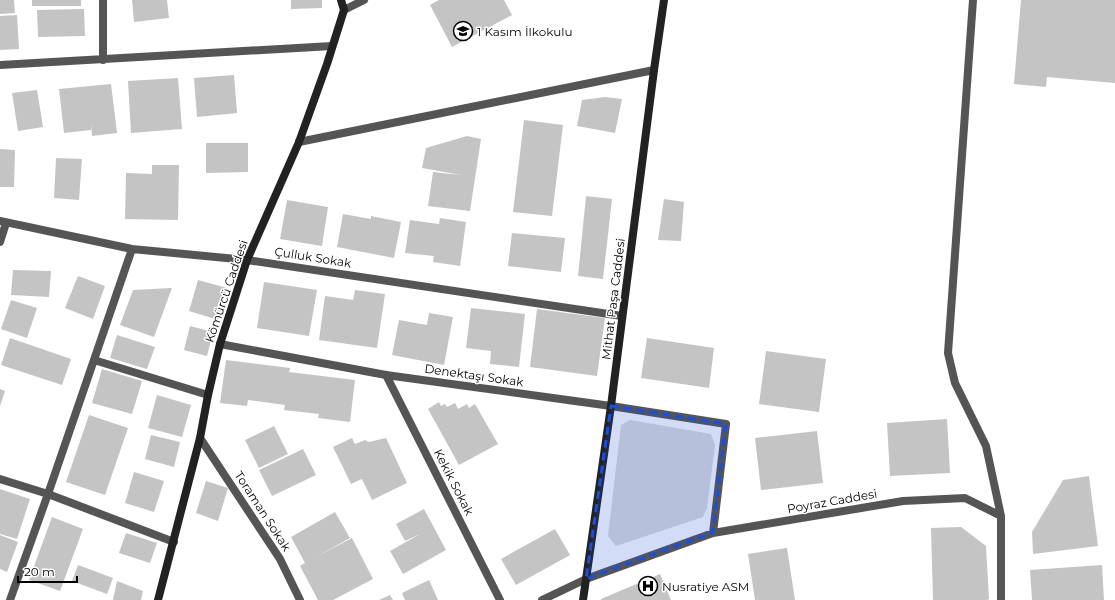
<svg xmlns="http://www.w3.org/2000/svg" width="1115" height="600" font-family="Montserrat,sans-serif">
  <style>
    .green { fill: #dcdcdc }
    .building { fill: #c4c4c4 }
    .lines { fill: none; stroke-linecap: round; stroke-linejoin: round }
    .street { stroke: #555; stroke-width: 8 }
    .secondary { stroke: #222; stroke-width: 8 }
    .marked { fill: #1d4ed8; fill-opacity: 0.2; stroke: #1d4ed8; stroke-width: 3; stroke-dasharray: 8 5; stroke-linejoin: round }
    .labels { text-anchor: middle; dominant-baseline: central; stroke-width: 3; stroke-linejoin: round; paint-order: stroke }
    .poi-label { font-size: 12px; fill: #000; stroke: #fff; text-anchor: start }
    .street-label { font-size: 12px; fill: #000; stroke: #fff }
  </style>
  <rect width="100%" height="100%" fill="#fff"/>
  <path class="green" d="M630 420 711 434 715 445 707 508 703 517 616 546 608 536 621 425Z"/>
  <path class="building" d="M0 0H14L15 13 0 14Z
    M32 0H81V6H32Z
    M132 0H167L169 18 134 22Z
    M291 0H322V8L291 9Z
    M439 0H504L512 15 452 47 430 5Z
    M1021 0H1115V83L1047 77 1046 87 1014 84Z
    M84 9 85 36 38 37 37 10Z
    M17 15 19 49 0 50V16Z
    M234 75 237 113 197 117 194 78Z
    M178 78 182 129 131 133 128 81Z
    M111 84 117 133 92 136 91 124V130L64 133 59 89Z
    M37 90 43 127 18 131 12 93Z
    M605 97 622 99 615 133 577 126 582 100Z
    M524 120 563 125 552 216 513 212Z
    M467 136 481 139 470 211 428 206 433 172 461 175 422 168 426 148Z
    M206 143H248V172L206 173Z
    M0 149 15 150 14 187H0Z
    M56 158 82 159 79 200 54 198Z
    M152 165H179L178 220 125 219 126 173 152 174Z
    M586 196 612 199 603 279 578 276Z
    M664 199 684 202 681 241 658 240Z
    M287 200 328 207 322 246 280 239Z
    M343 214 371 219V216L401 222 394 258 337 247Z
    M440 218 466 222 460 266 433 262 434 256 405 253 410 220 439 224Z
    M512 233 565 238 561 272 508 266Z
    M13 270 51 271 49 297 11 295Z
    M78 276 105 286 93 319 65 308Z
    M198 280 227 288 218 320 189 311Z
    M264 282 317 290 309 336 257 328Z
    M172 288 154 337 120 325 133 290Z
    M355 290 385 294 377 348 319 340 325 296 353 300Z
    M11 300 37 308 27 338 1 329Z
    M471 308 525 314 519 367 490 364 491 351 466 348Z
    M537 309 605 318 597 376 530 367Z
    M429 313 453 317 444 365 392 355 399 320 427 325Z
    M190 326 213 332 207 356 184 350Z
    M117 335 155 347 147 369 110 358Z
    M10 338 71 359 62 385 1 365Z
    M647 338 714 348 709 388 641 378Z
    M766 351 826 359 819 412 759 404Z
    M226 360 290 368 289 372 355 380 350 422 318 418 319 414 284 410 285 405 248 400 247 406 220 403Z
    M102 369 142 381 132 414 92 403Z
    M0 389 5 391 0 406Z
    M157 395 191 405 182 437 148 428Z
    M439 402 441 406 445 404 447 407 455 403 458 409 467 404 469 408 475 404 498 444 459 465 428 409Z
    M89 415 128 428 105 495 66 482Z
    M947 419 950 473 890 476 887 423Z
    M274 426 288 454 259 468 245 440Z
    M817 431 823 483 761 490 755 438Z
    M151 435 180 442 174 467 145 459Z
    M352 438 355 444 365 440 369 442 386 438 407 483 372 500 362 479 351 484 333 447Z
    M303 449 316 475 272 496 259 470Z
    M134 472 164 481 154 512 125 503Z
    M1089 476 1098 546 1033 554 1032 532 1063 480Z
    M206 481 228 488 218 521 196 513Z
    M0 489 30 499 17 539 0 534Z
    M424 509 446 550 403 574 390 551 420 534 405 541 396 524Z
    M335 512 350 538 316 557 352 538 373 579 333 600H318L300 566 305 563 291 537Z
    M52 517 83 529 60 591 29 580Z
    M961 527 986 546 989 599 987 600H933L931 528Z
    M555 529 570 555 516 585 501 559Z
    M126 533 157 543 150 563 119 553Z
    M0 535 18 542 7 572 0 569Z
    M787 548 795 600H755L748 554Z
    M78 565 113 578 107 594 72 581Z
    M1102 565 1104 600H1032L1030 570Z
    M660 574 671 600H601V599Z
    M429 580 438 600H405L402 593Z
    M117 581 143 591 141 600H113Z
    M390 595 393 600H379Z"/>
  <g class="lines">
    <path class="street" d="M103 0V60
      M973 0 948 353 955 383 986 446 1001 516
      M344 10 364 0
      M0 65 332 46
      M299 142 654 70
      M0 221 132 249 247 260 622 316
      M0 242 6 223
      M220 344 386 375 611 406 726 424 713 533
      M94 360 208 395
      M386 375 500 600
      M200 438 280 559 300 600
      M0 479 48 494 174 542
      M10 600 48 494 132 249
      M542 600 586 579 713 533 903 501 965 498 1001 516V600"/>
    <path class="secondary" d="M158 600 200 438 208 395 220 344 247 260 299 142 327 64 344 10 341 0
      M583 600 611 406 654 70 664 0"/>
  </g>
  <path class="marked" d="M611 406 726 424 713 533 586 579Z"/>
  <defs>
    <g id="school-ring" transform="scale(1)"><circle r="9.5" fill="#fff" stroke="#000" stroke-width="1.5"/><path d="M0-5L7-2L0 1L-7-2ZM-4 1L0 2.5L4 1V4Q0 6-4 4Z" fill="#000"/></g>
    <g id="hospital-ring" transform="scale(1)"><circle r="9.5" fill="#fff" stroke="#000" stroke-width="1.5"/><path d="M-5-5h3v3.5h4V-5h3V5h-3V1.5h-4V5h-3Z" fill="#000"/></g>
  </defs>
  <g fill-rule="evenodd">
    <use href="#school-ring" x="463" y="31"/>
    <use href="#hospital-ring" x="648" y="586"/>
  </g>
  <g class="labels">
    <g class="poi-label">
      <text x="477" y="31">1 Kasım İlkokulu</text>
      <text x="662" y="586">Nusratiye ASM</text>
    </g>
    <g class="street-label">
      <text transform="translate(313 257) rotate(9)">Çulluk Sokak</text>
      <text transform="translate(226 291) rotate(-71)">Kömürcü Caddesi</text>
      <text transform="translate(613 299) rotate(-83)">Mithat Paşa Caddesi</text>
      <text transform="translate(474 375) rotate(8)">Denektaşı Sokak</text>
      <text transform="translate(454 482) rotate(63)">Kekik Sokak</text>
      <text transform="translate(832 501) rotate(-10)">Poyraz Caddesi</text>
      <text transform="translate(263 511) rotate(57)">Toraman Sokak</text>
    </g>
  </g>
  <path d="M18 576v6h59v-6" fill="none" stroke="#000000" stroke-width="2"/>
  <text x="24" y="576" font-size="12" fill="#000000" stroke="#ffffff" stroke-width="3" paint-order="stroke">20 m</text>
</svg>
